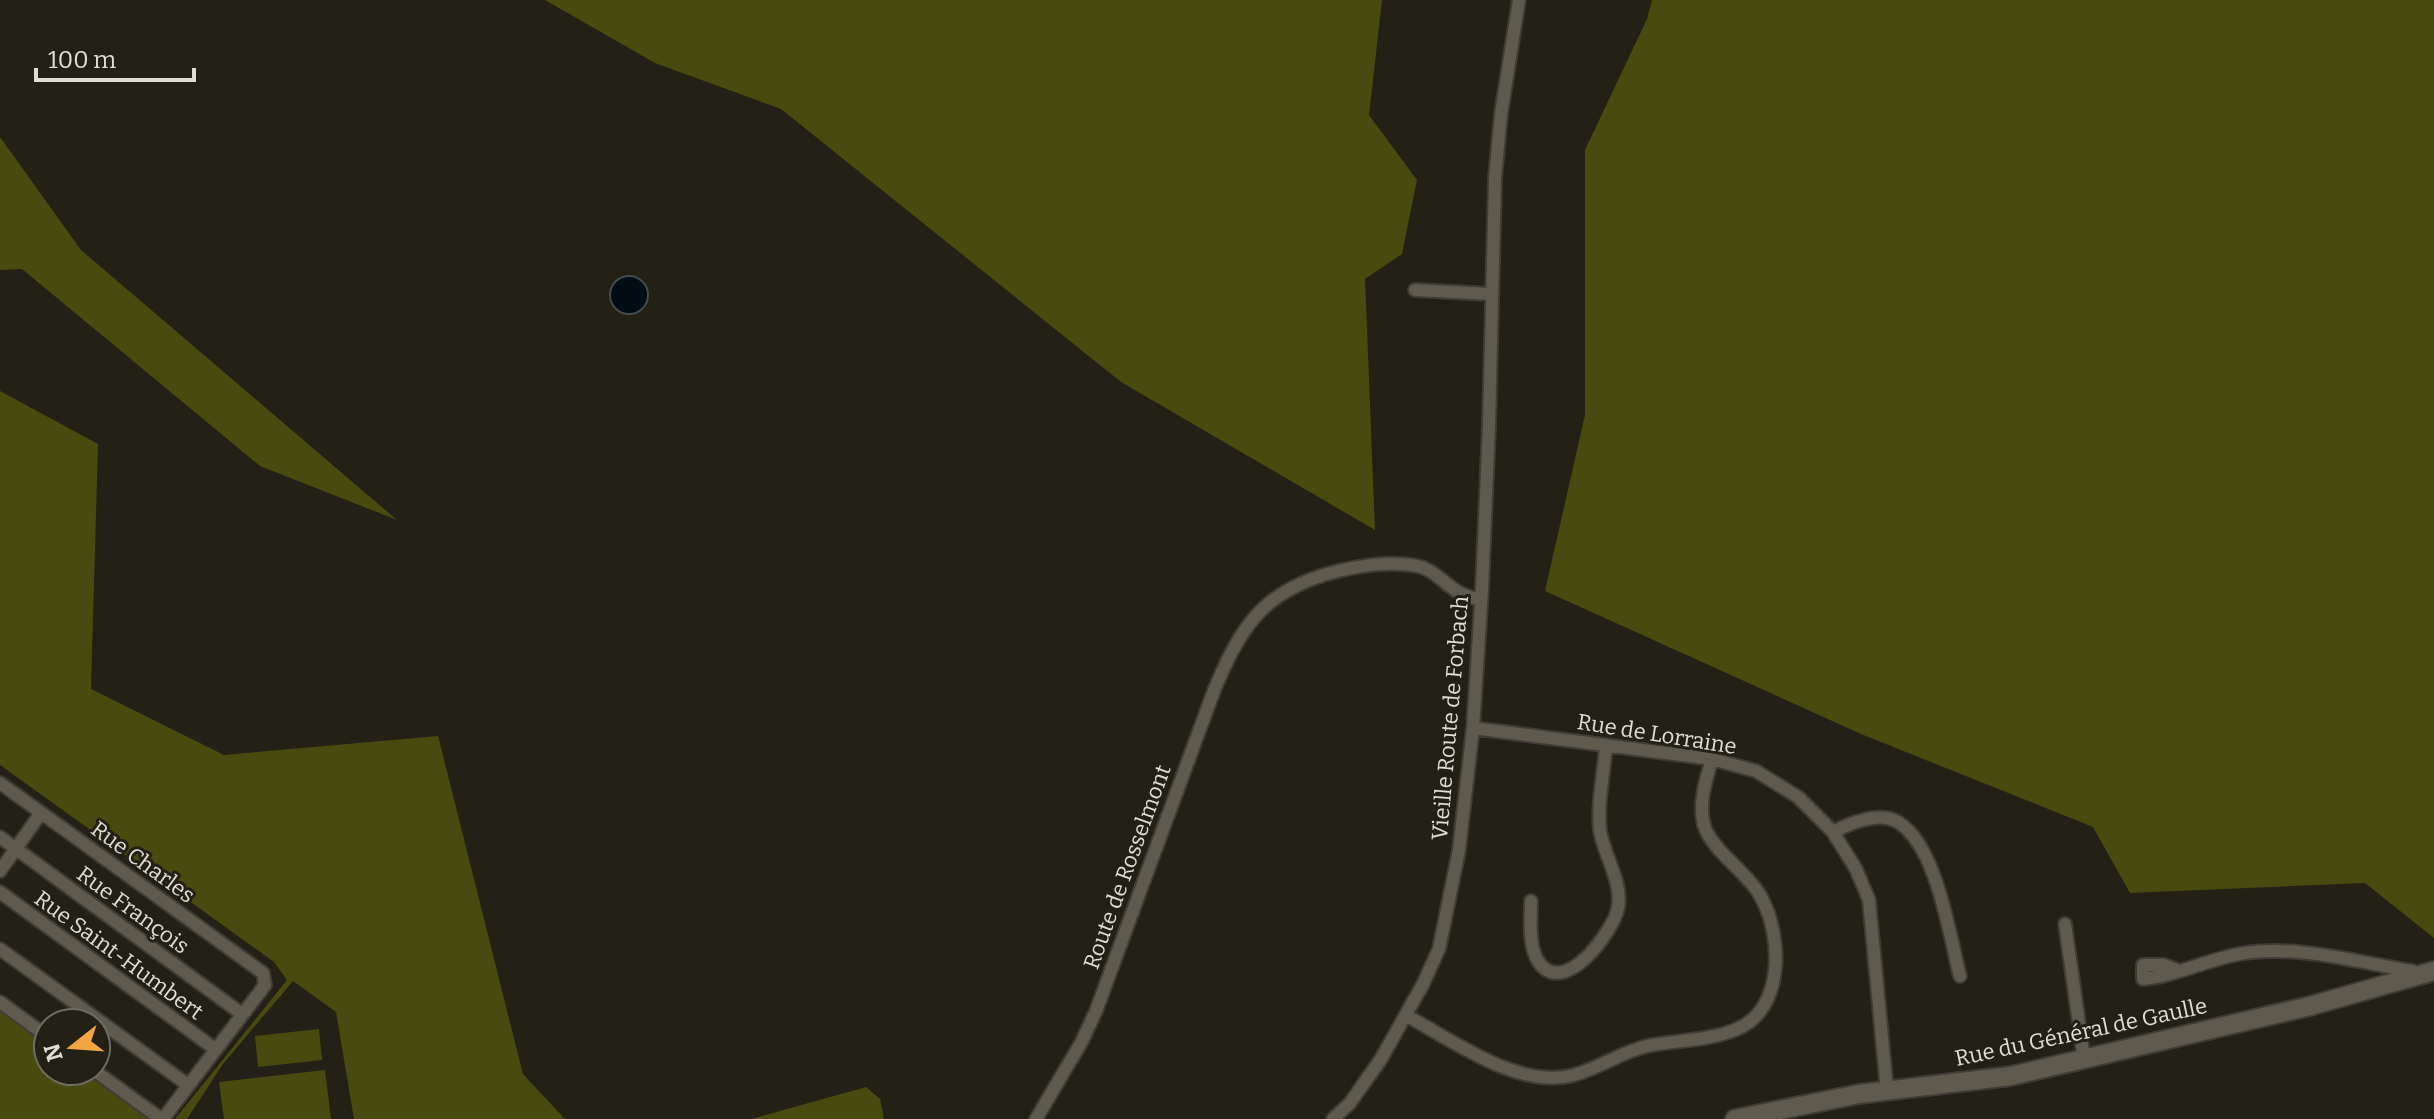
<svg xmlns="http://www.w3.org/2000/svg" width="2434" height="1119" font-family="Bitter,serif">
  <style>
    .green { fill: #484a10 }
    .water { fill: #000d14; stroke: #434b4e; stroke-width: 2 }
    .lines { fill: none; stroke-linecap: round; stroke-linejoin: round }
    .minor-casing { stroke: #3f3c36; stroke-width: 16 }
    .secondary-casing { stroke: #3f3c36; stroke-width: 22 }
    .minor { stroke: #5e5a4e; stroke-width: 12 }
    .secondary { stroke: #5e5a4e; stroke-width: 18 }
    .labels { text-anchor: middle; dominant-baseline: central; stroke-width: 6; stroke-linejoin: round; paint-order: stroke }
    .street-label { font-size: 22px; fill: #e0ddd7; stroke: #232016 }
  </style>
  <rect width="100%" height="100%" fill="#232016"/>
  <path class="green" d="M545 0H1382L1369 115 1417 180 1402 254 1365 279 1375 530 1121 382 781 109 655 63Z
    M1652 0H2434V938L2365 883 2130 893 2093 827 1861 734 1545 591 1585 415V150L1647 19Z
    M0 137 81 250 397 520 260 466 22 269 0 270Z
    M0 391 98 444 91 689 224 755 438 736 523 1074 565 1119H354L336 1012 293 981 223 1064 187 1119H0V1004L48 1034V1071H96V1064L175 1119 287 980 274 962 0 765Z
    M319 1029 322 1060 258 1067 255 1036Z
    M325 1070 331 1119H224L219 1082Z
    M866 1087 880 1099 884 1119H751Z"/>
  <path class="water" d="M610 295a19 19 0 1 1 38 0a19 19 0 1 1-38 0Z"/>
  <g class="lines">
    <g class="minor-casing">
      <path id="minor" d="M1415 290 1491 294
        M1473 728 1712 759 1756 771 1798 797 1833 832 1856 869 1869 900 1887 1091
        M0 783 263 973 265 985 163 1119
        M1833 832C1851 823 1878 811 1898 822 1937 846 1949 934 1960 976
        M0 837 242 1014
        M0 871 41 813
        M0 892 215 1049
        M1531 901C1531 917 1528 946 1538 961 1563 1000 1613 932 1618 908 1623 883 1604 855 1600 831 1597 802 1604 773 1606 745
        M2065 924 2084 1059
        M0 949 188 1085
        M2177 970 2164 965H2143V979C2176 976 2206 960 2239 954 2295 944 2357 962 2412 971L2418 977
        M0 1002 48 1037
        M1407 1016C1454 1041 1519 1090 1574 1075 1600 1068 1621 1052 1647 1046 1676 1040 1710 1041 1737 1029 1785 1009 1783 935 1760 895 1746 871 1711 850 1704 825 1698 805 1706 779 1712 759
        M95 1071 161 1119
        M1036 1119 1081 1043 1096 1011 1215 688C1243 622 1266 589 1338 571 1364 565 1390 561 1417 566 1440 570 1450 597 1481 599
        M1333 1119 1350 1103 1381 1059 1423 984 1439 949 1459 850 1473 728 1482 589 1489 426 1495 178 1501 114 1519 0"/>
    </g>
    <g class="secondary-casing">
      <path id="secondary" d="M1735 1119 1859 1094 2011 1076 2310 1006 2434 971"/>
    </g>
    <use href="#minor" class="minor"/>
    <use href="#secondary" class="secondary"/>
  </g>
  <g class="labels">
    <g class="street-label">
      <text transform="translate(1450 718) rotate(-85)">Vieille Route de Forbach</text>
      <text transform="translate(1657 734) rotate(9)">Rue de Lorraine</text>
      <text transform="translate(143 862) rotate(36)">Rue Charles</text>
      <text transform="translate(1127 867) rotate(-70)">Route de Rosselmont</text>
      <text transform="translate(133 910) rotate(36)">Rue François</text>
      <text transform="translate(119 955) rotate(36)">Rue Saint-Humbert</text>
      <text transform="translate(2081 1032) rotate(-12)">Rue du Général de Gaulle</text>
    </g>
  </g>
  <g transform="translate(72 1047) rotate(253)"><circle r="38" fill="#232016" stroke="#6f6c63" stroke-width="2"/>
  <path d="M0-6L14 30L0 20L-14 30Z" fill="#f2a541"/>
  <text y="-12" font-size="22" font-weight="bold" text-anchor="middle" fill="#e0ddd7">N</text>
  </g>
  <path d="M36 68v12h158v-12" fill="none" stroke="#e0ddd7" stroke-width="4"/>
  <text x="48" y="68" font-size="24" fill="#e0ddd7" stroke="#232016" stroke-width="6" paint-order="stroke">100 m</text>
</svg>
